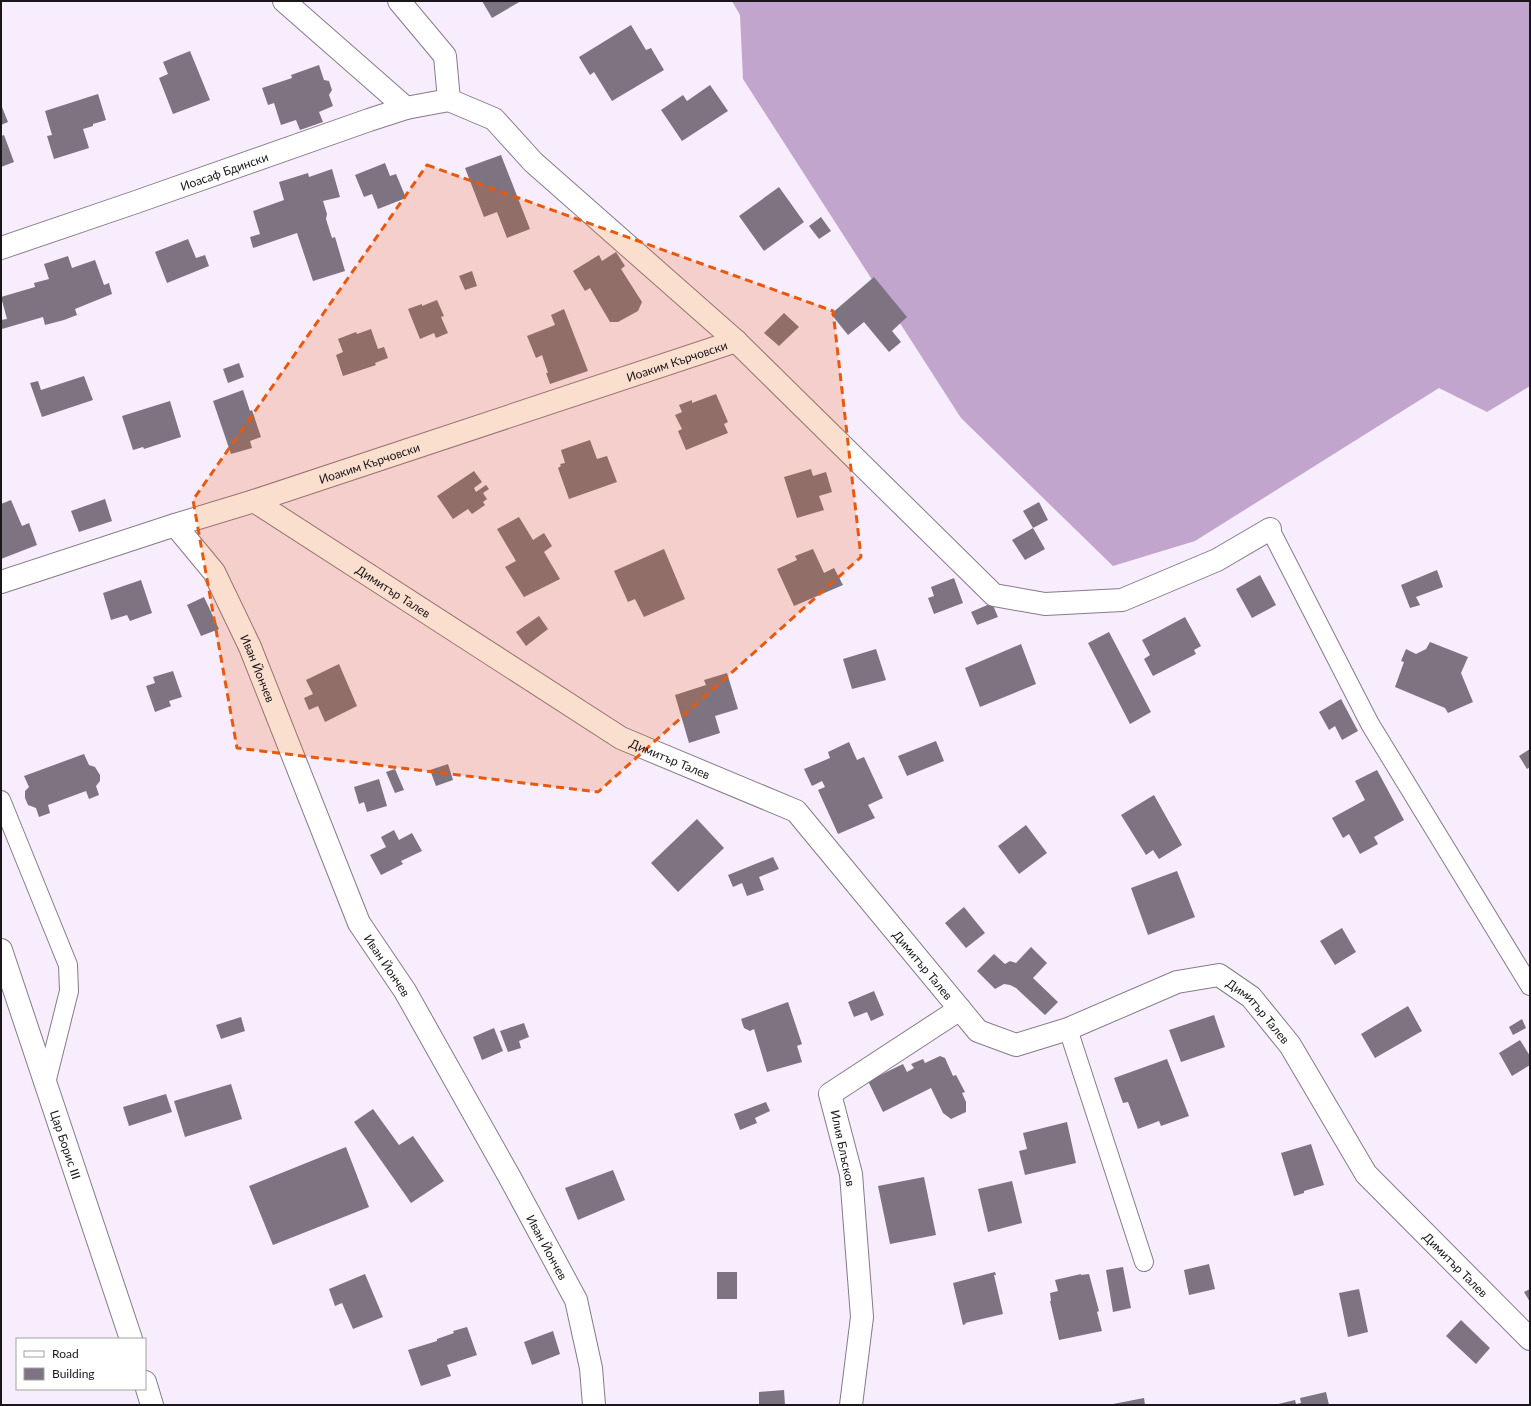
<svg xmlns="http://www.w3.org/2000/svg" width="1531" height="1406" font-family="Lato,sans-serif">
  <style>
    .forest { fill: #c1a5cc }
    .building { fill: #7d7381 }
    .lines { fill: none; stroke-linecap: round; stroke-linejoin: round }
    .service-casing { stroke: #857b89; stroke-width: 20 }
    .minor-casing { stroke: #857b89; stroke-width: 24 }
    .tertiary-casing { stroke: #857b89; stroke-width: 24 }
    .service { stroke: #fff; stroke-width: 18 }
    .minor { stroke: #fff; stroke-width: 22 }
    .tertiary { stroke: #fff; stroke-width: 22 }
    .marked { fill: #e8590c; fill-opacity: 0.2; stroke: #e8590c; stroke-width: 3; stroke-dasharray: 8 5; stroke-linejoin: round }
    .labels { text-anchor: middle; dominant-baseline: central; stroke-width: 4; stroke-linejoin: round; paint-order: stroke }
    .street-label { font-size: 12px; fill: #1a161b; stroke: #fff }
  </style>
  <rect width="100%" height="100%" fill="#f8edfd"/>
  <path class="forest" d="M732 1H1530V386L1487 412 1439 388 1195 541 1113 566 961 418 743 79 740 15Z"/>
  <path class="building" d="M482 1H521L492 18Z
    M631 25 646 50 651 48 664 70 612 101 594 72 590 75 579 57Z
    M190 51 210 100 173 114 159 78 168 74 163 62Z
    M319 65 324 80 329 81 332 90 329 95 333 106 319 112 323 122 300 130 296 120 281 125 274 103 268 105 262 88 292 78 291 75Z
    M710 85 728 111 682 141 661 110 683 95 687 101Z
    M98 94 106 120 93 124V126L83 129 89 148 54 159 47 136 52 135 45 111Z
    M2 107 8 122 1 125V108Z
    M4 135 14 162 1 167V136Z
    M501 155 530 229 507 238 497 212 484 217 465 168Z
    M385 163 390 176 396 174 406 198 378 209 372 194 364 197 355 175Z
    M332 169 340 197 323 201 327 214 326 219 332 238 335 237 345 271 313 281 297 233 253 248 250 237 260 234 253 211 284 200 279 182 308 173 309 177Z
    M779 187 804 222 764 251 739 216Z
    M821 217 831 231 819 239 809 226Z
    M188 239 196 258 205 255 209 266 167 283 155 252Z
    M616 252 625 266 621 269 642 302 638 311 618 322H610L590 288 585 291 573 271 599 255 602 261Z
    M68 256 72 268 95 260 104 285 109 283 112 294 75 309 77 315 64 320 45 325 43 317 2 329 1 320 7 319 1 297 35 287 34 283 49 279 44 264Z
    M472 271 477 286 465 290 459 276Z
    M874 277 907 317 892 331 901 342 889 352 864 322 848 335 831 314Z
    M437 300 444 316 441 317 448 333 436 338 434 333 420 339 408 309 422 304V306Z
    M564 309 588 371 550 384 546 373H548L542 355 536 358 527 336 555 325 551 315Z
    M784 313 799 327 779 346 764 333Z
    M371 329 378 349 384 347 388 358 375 363 376 365 343 376 336 355 343 352 338 339 356 332 357 334Z
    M239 363 244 377 228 383 223 369Z
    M84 376 93 400 42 417 30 383 38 381 41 390Z
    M243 390 250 411 252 410 261 437 250 441 252 448 231 454 213 401Z
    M716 394 728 422 724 424 728 433 686 450 678 431 682 429 675 415 682 412 679 405 692 400V403Z
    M170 401 181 437 144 449 143 447 133 450 122 416Z
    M590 440 597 459 607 456 617 482 569 499 558 468 561 466 560 464 565 463 561 450Z
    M811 469 813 476 826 472 832 492 819 496 824 510 797 518 784 477Z
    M474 471 482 482 474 488 476 492 486 485 489 489 483 493 487 499 483 502 485 505 472 514 468 509 453 519 437 496Z
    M105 499 112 521 79 532 71 511Z
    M11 500 22 526 29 523 37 545 1 559V504Z
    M1039 502 1048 520 1033 528 1045 549 1025 560 1012 540 1033 528 1023 511Z
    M519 517 533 540 544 533 552 546 544 552 560 579 524 597 505 567 516 561 497 529Z
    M664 549 685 599 644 617 635 599 628 602 614 571Z
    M813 549 824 573 834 568 843 585 794 606 777 569 797 560 795 556Z
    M1437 570 1443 587 1416 597 1420 605 1410 608 1401 585Z
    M1260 575 1276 605 1252 618 1236 589Z
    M954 578 963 603 934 614 928 598 934 596 931 587Z
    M141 580 152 613 130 621 127 615 111 620 103 593Z
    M204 597 219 629 201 636 187 605Z
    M992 603 998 617 977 625 971 612Z
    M539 616 548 629 526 646 516 632Z
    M1185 617 1201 646 1194 650 1196 654 1153 676 1144 659 1150 655 1142 640Z
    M1109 632 1151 712 1130 724 1088 643Z
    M1430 642 1468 657 1461 673 1473 702 1448 713 1445 708 1395 687 1404 662 1401 661 1406 649 1416 654 1426 649Z
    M1021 644 1036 684 980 707 965 668Z
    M876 649 886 680 852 689 843 659Z
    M339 664 357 706 325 722 318 706 309 710 304 698 313 694 306 680Z
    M173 671 182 697 169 701 171 706 155 712 146 686 155 683 153 677Z
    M727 673 738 709 715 716 720 733 689 743 675 695 706 685 704 680Z
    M1341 699 1358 731 1342 740 1335 726 1329 730 1319 712Z
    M936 741 944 761 907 776 898 756Z
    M849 742 857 760 864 757 883 798 868 805 875 818 838 834 818 790 825 787 822 781 812 786 804 769 830 758 828 752Z
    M1530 749V767L1527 769 1519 756Z
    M84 754 89 765 95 767 100 775V781L96 786 99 795 89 799 86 791 48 805 50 813 39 817 36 808 28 805 25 798V791L29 787 24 776Z
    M448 764 453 780 436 786 430 770Z
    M395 769 404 790 395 793 386 772Z
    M1377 770 1404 820 1374 837 1378 844 1360 854 1349 834 1343 838 1332 818 1365 800 1355 781Z
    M379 779 387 806 367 812 364 802 359 804 354 787Z
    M1154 795 1182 845 1159 859 1153 850 1146 855 1121 815Z
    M697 819 724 848 678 892 651 863Z
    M1026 825 1047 853 1019 874 998 846Z
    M394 830 399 840 412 833 422 851 401 861 403 864 381 875 370 855 386 847 381 837Z
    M773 857 779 869 759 877 764 890 747 896 742 883 733 887 728 875Z
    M1177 871 1195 917 1148 935 1131 888Z
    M964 907 985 933 966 948 945 923Z
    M1342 928 1356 952 1335 965 1320 941Z
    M1031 947 1047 963 1033 978 1058 1002 1045 1015 1016 988 1010 985 1004 984 995 989 977 971 994 954 1005 964 1010 961 1016 963Z
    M874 991 884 1015 871 1021 867 1012 854 1017 848 1002Z
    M788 1002 802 1044 797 1046 802 1062 767 1072 754 1029 750 1031 744 1028 741 1019Z
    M1408 1006 1422 1031 1375 1058 1361 1034Z
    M1214 1015 1225 1047 1181 1062 1169 1030Z
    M241 1017 245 1031 221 1039 216 1025Z
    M1522 1019 1526 1028 1513 1035 1509 1027Z
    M524 1023 529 1037 519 1041 521 1048 508 1052 500 1031Z
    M494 1028 503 1051 482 1060 473 1037Z
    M1520 1040 1530 1056V1065L1512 1076 1499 1053Z
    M940 1056 945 1058 953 1076 956 1075 965 1092 962 1093 966 1102V1112L951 1119 943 1113 931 1088 883 1112 868 1081 903 1064 907 1072 914 1068 911 1064 923 1059 925 1063Z
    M1167 1059 1189 1116 1161 1126 1159 1121 1138 1129 1128 1102 1123 1103 1114 1078Z
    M231 1084 242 1119 185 1137 174 1101Z
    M166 1094 172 1112 129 1126 123 1107Z
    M766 1102 770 1111 755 1118 757 1123 740 1130 734 1114Z
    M373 1109 399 1145 413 1136 444 1181 411 1203 354 1122Z
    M1067 1122 1076 1163 1025 1175 1019 1151 1027 1149 1023 1133Z
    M1311 1144 1324 1185 1304 1191V1193L1294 1196 1281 1153Z
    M346 1147 369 1207 273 1245 249 1186Z
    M613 1170 625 1200 578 1220 565 1188Z
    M924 1177 936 1235 890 1244 878 1186Z
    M1012 1181 1022 1223 988 1232 978 1189Z
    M1209 1264 1215 1289 1189 1295 1184 1270Z
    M1123 1267 1131 1308 1113 1312 1106 1270Z
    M717 1272H737V1299H717Z
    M995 1272 996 1275H994L1003 1314 965 1323 966 1324 963 1325 953 1283Z
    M365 1274 383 1317 353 1329 342 1303 335 1306 329 1289Z
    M1081 1274V1275L1089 1274 1099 1311 1097 1312 1102 1331 1059 1340 1050 1301H1051L1050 1293 1058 1291 1055 1280Z
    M1359 1289 1368 1332 1348 1337 1339 1293Z
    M1530 1289V1302L1524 1292Z
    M1461 1320 1490 1348 1476 1364 1446 1336Z
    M467 1327 477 1355 447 1365 451 1376 421 1386 408 1350 437 1341V1339L454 1333 453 1331Z
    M553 1331 560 1354 532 1365 524 1342Z
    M784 1390 785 1405H759V1392Z
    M1326 1392 1329 1405H1274L1295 1400 1296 1404 1301 1403 1300 1398Z
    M1144 1398 1145 1405H1113V1404Z"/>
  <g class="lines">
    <g class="service-casing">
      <path id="service" d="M1270 529 1370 724 1530 986
        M1 800 68 965 69 991 46 1083
        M1068 1029 1144 1262"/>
    </g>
    <g class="minor-casing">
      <g id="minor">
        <path d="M284 1 406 108"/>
        <path d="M399 1 445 56 449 100"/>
        <path d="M449 100 494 119 533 162 736 341 994 595 1045 604 1122 600 1217 560 1270 529"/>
        <path id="s1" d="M1 248 136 202 369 120 406 108 449 100"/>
        <path id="s2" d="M254 501 621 738 796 811 978 1031 1016 1045 1068 1029 1177 982 1219 975 1251 997 1290 1045 1366 1174 1530 1339"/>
        <path id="s3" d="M175 525 214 572 250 647 359 923 405 991 509 1176 576 1300 591 1368 594 1405"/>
        <path id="s4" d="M1 582 175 525 254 501 736 341"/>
        <path d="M851 1405 862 1317 851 1174 830 1094 960 1009"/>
      </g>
    </g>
    <g class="tertiary-casing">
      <g id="tertiary">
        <path id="s5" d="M1 950 131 1339"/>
        <path d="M145 1382 152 1405"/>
      </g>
    </g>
    <use href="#service" class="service"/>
    <use href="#minor" class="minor"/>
    <use href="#tertiary" class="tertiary"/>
  </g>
  <path class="marked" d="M427 165 833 311 861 557 598 792 237 748 193 500Z"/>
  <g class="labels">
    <g class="street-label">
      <text stroke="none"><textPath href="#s1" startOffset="236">Иоасаф Бдински</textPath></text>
      <text stroke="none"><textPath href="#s4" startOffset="711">Иоаким Кърчовски</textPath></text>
      <text stroke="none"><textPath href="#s4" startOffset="387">Иоаким Кърчовски</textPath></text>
      <text stroke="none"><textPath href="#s2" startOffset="166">Димитър Талев</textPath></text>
      <text stroke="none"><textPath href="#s3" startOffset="167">Иван Йончев</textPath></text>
      <text stroke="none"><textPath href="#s2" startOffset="490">Димитър Талев</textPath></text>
      <text stroke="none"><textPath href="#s3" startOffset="492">Иван Йончев</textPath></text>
      <text stroke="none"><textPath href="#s2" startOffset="826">Димитър Талев</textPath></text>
      <text stroke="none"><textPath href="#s2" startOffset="1222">Димитър Талев</textPath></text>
      <text stroke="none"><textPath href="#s5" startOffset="205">Цар Борис III</textPath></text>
      <text transform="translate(843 1148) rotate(78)">Илия Блъсков</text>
      <text stroke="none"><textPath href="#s3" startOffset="816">Иван Йончев</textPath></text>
      <text stroke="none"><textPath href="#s2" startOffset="1546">Димитър Талев</textPath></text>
    </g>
  </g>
  <rect width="1531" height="1406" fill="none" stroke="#1a161b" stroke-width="4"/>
  <rect x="16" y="1338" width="130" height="52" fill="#ffffff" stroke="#a3a2a4"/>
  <rect x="24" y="1351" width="20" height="6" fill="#ffffff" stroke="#a3a2a4"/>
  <text x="52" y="1358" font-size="12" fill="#1a161b">Road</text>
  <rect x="24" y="1368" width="20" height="12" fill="#7d7381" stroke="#a3a2a4"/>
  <text x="52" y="1378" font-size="12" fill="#1a161b">Building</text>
</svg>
